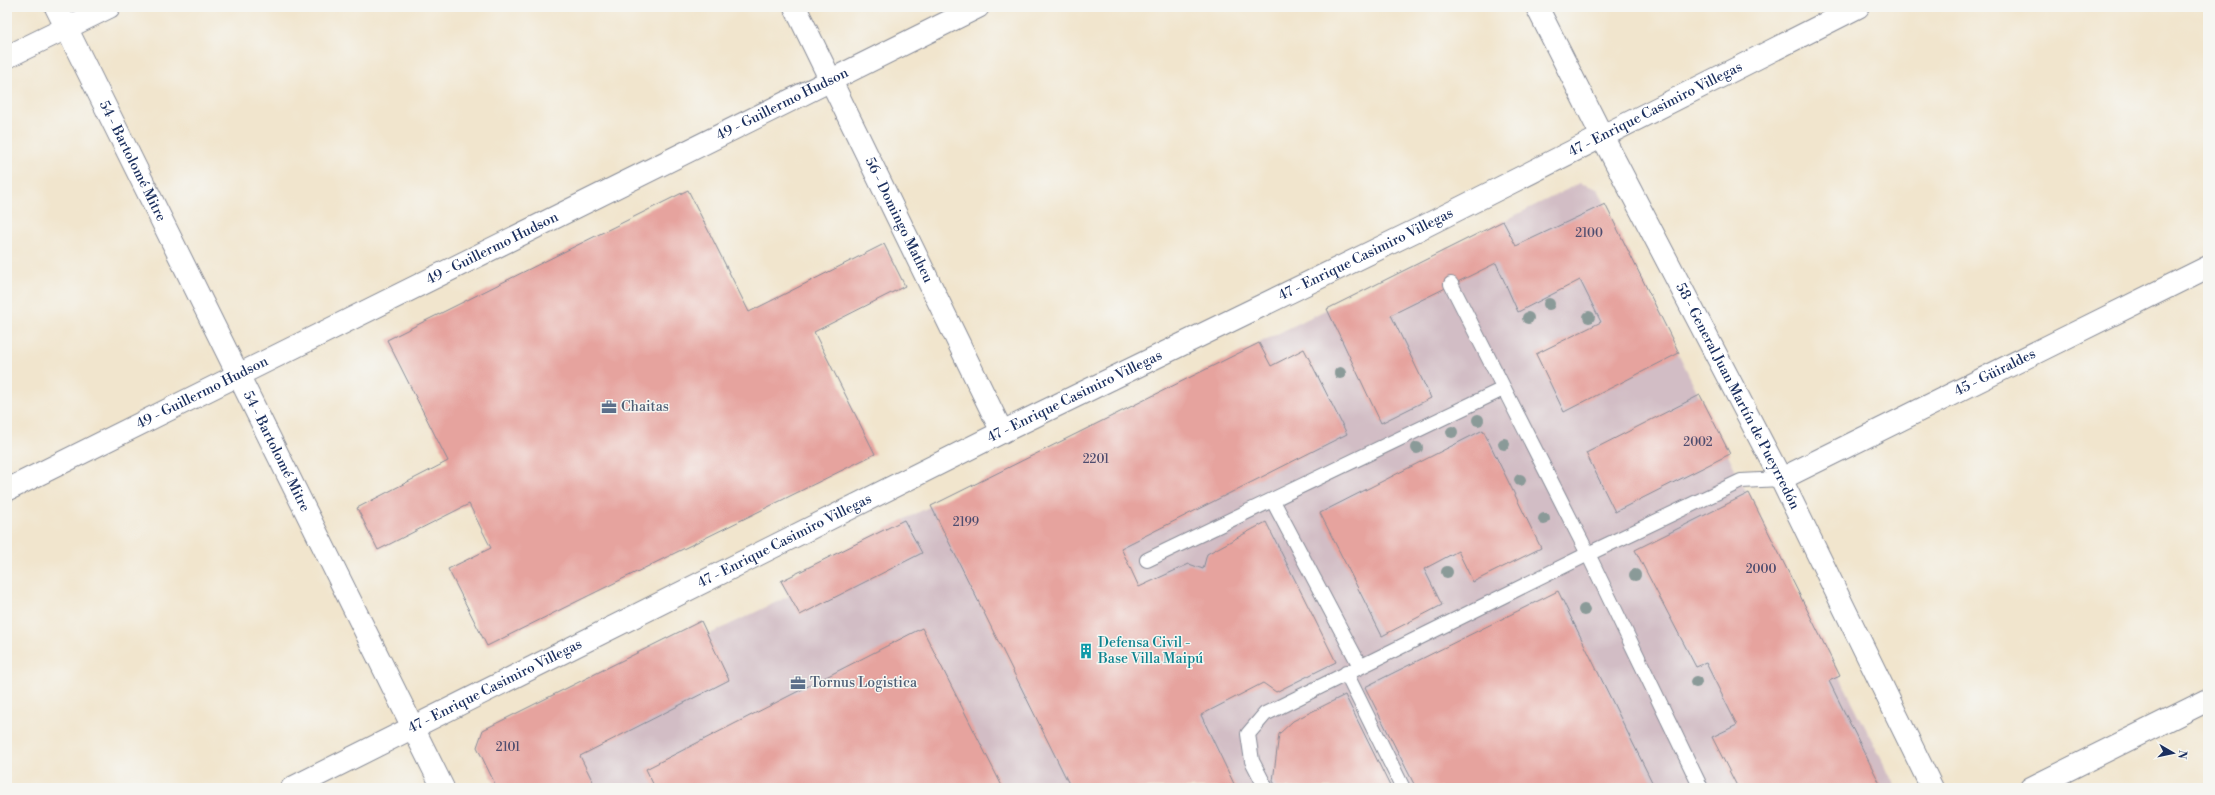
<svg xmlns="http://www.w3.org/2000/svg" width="2215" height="795" font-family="'Libre Bodoni',serif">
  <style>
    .industrial { fill: #d2bdc5 }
    .building { fill: #e6a39e }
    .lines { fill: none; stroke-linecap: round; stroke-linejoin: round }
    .lane-casing { stroke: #868a96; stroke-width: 16 }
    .street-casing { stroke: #868a96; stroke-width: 24 }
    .lane { stroke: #fff; stroke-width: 14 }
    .street { stroke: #fff; stroke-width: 22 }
    .tree { fill: #8a9a98 }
    .labels { text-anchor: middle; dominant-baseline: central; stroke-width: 3; stroke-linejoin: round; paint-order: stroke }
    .number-label { font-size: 12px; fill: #4e4c6e }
    .street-label { font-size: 14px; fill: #1b2f5e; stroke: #f6f6f2 }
    .service-label { font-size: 14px; fill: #4e5e75; stroke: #f6f6f2; text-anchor: start }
    .culture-label { font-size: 14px; fill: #0d838f; stroke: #f6f6f2; text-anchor: start }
  </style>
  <rect width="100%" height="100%" fill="#f6f6f2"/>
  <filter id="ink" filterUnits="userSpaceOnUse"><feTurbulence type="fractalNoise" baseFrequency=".025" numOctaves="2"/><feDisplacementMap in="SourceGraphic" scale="8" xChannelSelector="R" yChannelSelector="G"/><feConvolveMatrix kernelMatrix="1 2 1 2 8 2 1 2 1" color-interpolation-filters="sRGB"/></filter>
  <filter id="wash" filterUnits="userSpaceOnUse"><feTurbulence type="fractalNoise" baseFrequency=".012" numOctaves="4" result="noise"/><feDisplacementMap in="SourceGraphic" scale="16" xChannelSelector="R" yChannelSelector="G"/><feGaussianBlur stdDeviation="0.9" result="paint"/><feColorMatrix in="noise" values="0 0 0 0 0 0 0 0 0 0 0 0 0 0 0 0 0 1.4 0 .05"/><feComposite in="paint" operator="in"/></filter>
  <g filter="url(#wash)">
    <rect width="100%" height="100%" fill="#f1e5cd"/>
    <path class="industrial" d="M1580 183 1598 189 1605 204 1741 481 1896 788H1236L1066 439Z
      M931 506 1071 788H497L477 747 483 730 701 621 708 635 789 596 781 581Z"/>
    <g id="blocks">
      <path class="building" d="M688 190 749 312 884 244 905 286 814 332 875 454 487 646 448 569 491 548 469 504 378 550 357 508 448 461 387 340Z
        M1605 204 1679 353 1564 412 1536 354 1601 322 1580 280 1518 312 1496 263 1391 315 1431 398 1381 423 1327 309 1503 221 1516 246Z
        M1259 343 1271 366 1304 349 1347 434 1121 548 1139 587 1189 564 1203 569 1207 554 1266 522 1336 662 1276 692 1263 683 1201 715 1236 788H1071L931 506Z
        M1700 395 1730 454 1615 512 1586 453Z
        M1483 430 1541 548 1473 582 1458 551 1424 569 1442 605 1382 636 1320 513Z
        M1749 493 1840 676 1829 681 1882 788H1738L1712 737 1737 725 1706 663 1696 667 1635 550Z
        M904 520 922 553 800 615 781 581Z
        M1558 591 1655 788H1416L1365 687Z
        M701 621 729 680 580 756 596 788H523L522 786 518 788H497L477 747 483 730Z
        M922 628 1003 788H655L646 769Z
        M1345 695 1391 788H1277L1273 781 1279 734 1293 721Z"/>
    </g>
  </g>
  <g filter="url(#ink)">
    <use href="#blocks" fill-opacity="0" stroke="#868a96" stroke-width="1"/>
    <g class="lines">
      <g class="lane-casing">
        <path id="lane" d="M1451 284 1588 554 1701 788
          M1273 501 1360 666
          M1147 560 1503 389
          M1346 673 1403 788
          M1266 788 1252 761 1248 734 1265 714 1588 554 1741 481 1781 479"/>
      </g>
      <g class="street-casing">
        <g id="street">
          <path id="s1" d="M56 7 443 788"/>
          <path id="s2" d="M795 7 1002 432"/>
          <path id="s3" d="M1537 7 1602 136 1781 479 1932 788"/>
          <path d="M7 57 109 7"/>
          <path id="s4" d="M1781 479 2208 267"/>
          <path id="s5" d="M7 490 978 7"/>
          <path id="s6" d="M292 788 1002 432 1419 229 1858 7"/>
          <path d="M2031 788 2208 700"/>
        </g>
      </g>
      <use href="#lane" class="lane"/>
      <use href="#street" class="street"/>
    </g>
    <g class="tree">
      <circle cx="1549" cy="304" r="6"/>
      <circle cx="1589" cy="317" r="6"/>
      <circle cx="1528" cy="318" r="6"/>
      <circle cx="1340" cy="373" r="6"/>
      <circle cx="1478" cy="420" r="6"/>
      <circle cx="1452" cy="432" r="6"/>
      <circle cx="1504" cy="444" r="6"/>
      <circle cx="1417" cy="448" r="6"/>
      <circle cx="1520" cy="480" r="6"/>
      <circle cx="1544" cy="519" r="6"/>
      <circle cx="1447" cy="572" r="6"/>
      <circle cx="1635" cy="575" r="6"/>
      <circle cx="1584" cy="610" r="6"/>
      <circle cx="1696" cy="682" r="6"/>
    </g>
  </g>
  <defs>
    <g id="office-bare" transform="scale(1.2)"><path d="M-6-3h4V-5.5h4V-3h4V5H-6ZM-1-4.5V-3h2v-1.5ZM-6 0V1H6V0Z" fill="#5c6f8a" stroke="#f6f6f2" stroke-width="2.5" paint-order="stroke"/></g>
    <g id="building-bare" transform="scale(1.2)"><path d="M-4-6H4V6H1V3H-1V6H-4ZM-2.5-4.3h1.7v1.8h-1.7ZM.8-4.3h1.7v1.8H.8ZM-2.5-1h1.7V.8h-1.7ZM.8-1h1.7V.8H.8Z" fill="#0f9aa8" stroke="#f6f6f2" stroke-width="2.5" paint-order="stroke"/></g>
  </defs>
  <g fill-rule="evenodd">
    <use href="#office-bare" x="609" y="407"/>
    <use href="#building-bare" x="1086" y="651"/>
    <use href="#office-bare" x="798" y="683"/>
  </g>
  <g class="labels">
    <g class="number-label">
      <text x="1589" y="233">2100</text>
      <text x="1698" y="442">2002</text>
      <text x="1096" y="459">2201</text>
      <text x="966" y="522">2199</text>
      <text x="1761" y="569">2000</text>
      <text x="508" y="747">2101</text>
    </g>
    <g class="street-label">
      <text stroke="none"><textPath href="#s5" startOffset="866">49 - Guillermo Hudson</textPath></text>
      <text stroke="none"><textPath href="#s6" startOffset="1523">47 - Enrique Casimiro Villegas</textPath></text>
      <text stroke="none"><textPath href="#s1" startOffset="172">54 - Bartolomé Mitre</textPath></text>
      <text stroke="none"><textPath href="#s2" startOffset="237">56 - Domingo Matheu</textPath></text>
      <text stroke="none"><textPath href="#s5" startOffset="542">49 - Guillermo Hudson</textPath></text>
      <text stroke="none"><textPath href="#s6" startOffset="1199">47 - Enrique Casimiro Villegas</textPath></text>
      <text stroke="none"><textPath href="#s4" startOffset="239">45 - Güiraldes</textPath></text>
      <text stroke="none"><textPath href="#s5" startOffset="218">49 - Guillermo Hudson</textPath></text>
      <text stroke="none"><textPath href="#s3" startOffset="438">58 - General Juan Martín de Pueyrredón</textPath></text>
      <text stroke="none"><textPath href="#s6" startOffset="875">47 - Enrique Casimiro Villegas</textPath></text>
      <text stroke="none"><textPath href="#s1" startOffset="496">54 - Bartolomé Mitre</textPath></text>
      <text stroke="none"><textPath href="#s6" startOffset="551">47 - Enrique Casimiro Villegas</textPath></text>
      <text stroke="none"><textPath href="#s6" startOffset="227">47 - Enrique Casimiro Villegas</textPath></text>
    </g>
    <g class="service-label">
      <text x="621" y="407">Chaitas</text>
      <text x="810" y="683">Tornus Logistica</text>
    </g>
    <g class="culture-label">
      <text x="1098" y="643">Defensa Civil -<tspan x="1098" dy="16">Base Villa Maipú</tspan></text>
    </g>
  </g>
  <rect width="2215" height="795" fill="none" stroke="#f6f6f2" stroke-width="24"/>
  <g transform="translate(2173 753) rotate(99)" stroke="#f6f6f2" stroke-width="3" paint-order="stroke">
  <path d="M0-3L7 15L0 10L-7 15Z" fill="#1b2f5e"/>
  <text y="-6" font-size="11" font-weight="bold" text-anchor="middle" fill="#1b2f5e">N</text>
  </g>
</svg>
